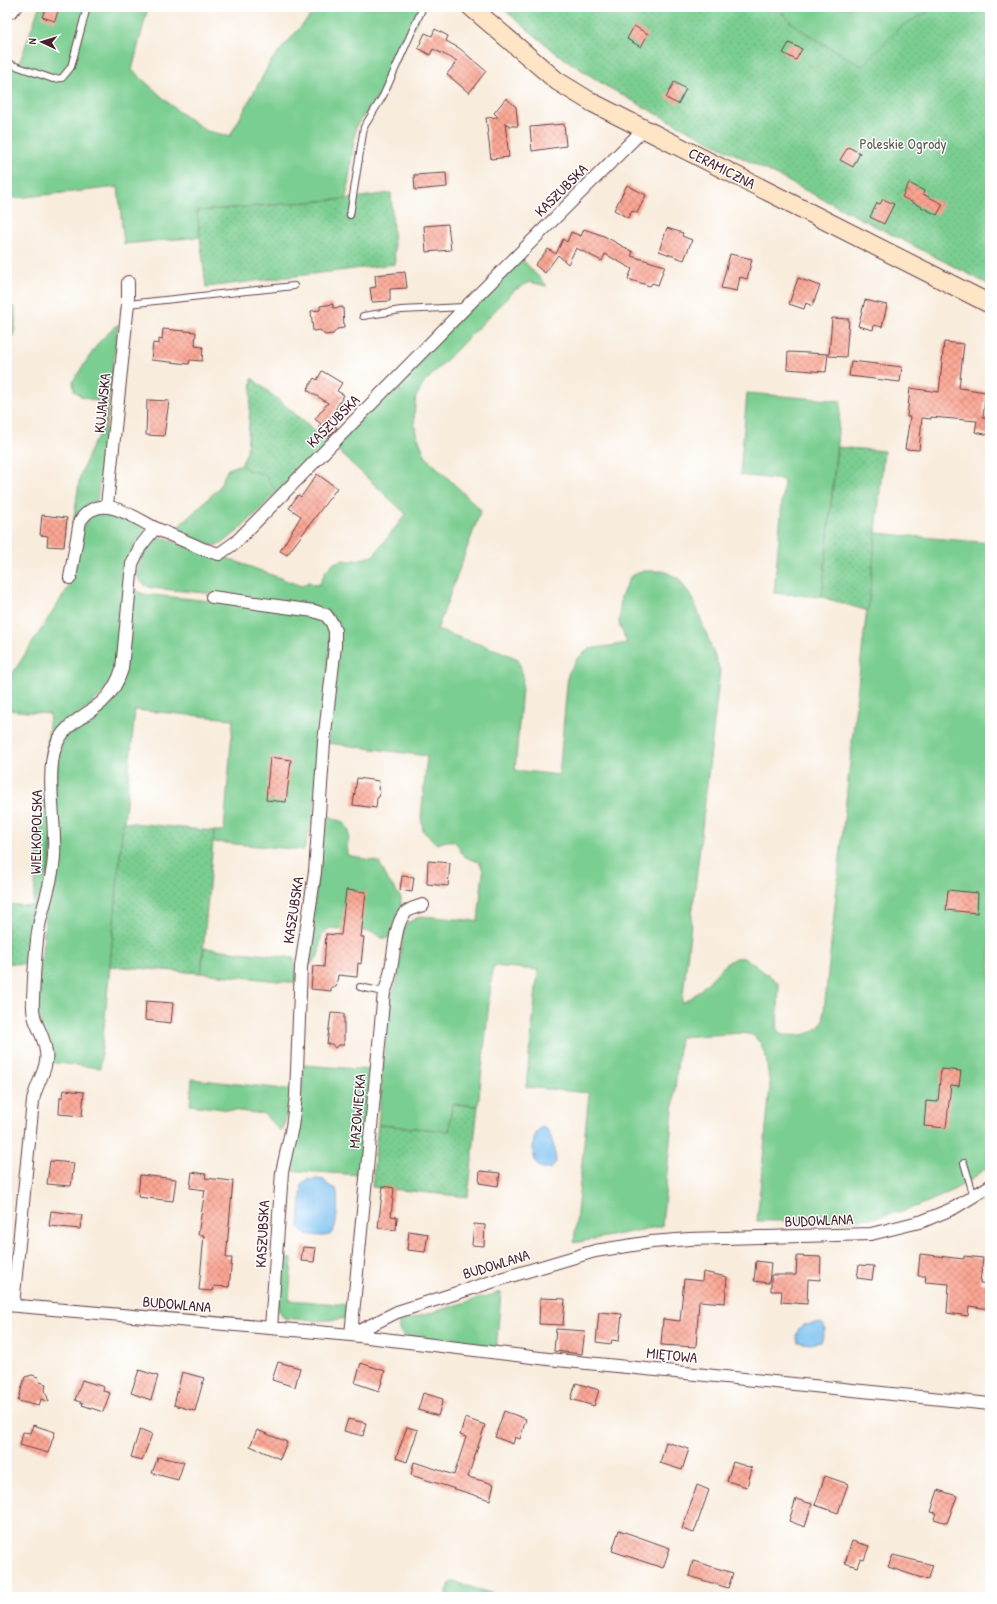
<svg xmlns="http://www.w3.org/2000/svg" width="997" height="1604" font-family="'Patrick Hand',sans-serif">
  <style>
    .grass { fill: #7ace91; stroke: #62765e }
    .garden { fill: url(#garden-dots); stroke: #62765e }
    .water { fill: #78bfef; stroke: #616f8d }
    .building { fill: url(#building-cross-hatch) }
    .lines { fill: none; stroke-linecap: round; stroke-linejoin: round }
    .lane-casing { stroke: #643e46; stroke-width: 8 }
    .street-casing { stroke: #643e46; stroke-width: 14 }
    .secondary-casing { stroke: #643e46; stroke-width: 20 }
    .lane { stroke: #fff; stroke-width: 6 }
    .street { stroke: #fff; stroke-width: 12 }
    .secondary { stroke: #fde5c5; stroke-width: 18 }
    .labels { text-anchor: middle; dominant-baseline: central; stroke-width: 3; stroke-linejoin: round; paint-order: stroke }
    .park-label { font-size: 15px; fill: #5b5c4f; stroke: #fff }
    .street-label { font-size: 15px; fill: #4a1f2b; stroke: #fff }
  </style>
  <defs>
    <pattern id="garden-dots" width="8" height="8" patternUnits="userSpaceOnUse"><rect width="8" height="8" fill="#7ace91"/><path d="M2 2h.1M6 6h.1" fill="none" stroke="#6bb07d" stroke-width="1.8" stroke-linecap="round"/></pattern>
    <pattern id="building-cross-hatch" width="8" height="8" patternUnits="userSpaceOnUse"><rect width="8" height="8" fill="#fba593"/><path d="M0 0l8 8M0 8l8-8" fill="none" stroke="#cd8678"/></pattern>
  </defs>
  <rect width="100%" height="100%" fill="#fff"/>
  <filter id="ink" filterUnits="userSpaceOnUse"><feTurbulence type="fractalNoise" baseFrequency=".025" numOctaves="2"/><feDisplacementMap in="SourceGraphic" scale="8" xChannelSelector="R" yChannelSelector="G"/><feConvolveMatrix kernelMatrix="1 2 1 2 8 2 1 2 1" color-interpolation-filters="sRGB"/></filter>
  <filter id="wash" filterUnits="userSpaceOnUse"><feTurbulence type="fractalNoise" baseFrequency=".012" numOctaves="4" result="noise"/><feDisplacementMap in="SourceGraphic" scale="16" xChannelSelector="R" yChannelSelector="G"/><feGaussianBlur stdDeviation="0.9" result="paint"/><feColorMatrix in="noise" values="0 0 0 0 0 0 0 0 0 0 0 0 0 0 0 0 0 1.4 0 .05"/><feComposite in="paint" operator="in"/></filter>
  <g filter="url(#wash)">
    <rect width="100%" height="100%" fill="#f8ecdc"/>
    <path class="grass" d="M39 7H148L132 70 179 112 207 131 230 136 271 61 318 7H424L377 99 356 126 346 199 197 211 200 237 124 244 118 187 7 199V62L18 67Z
      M781 7H944L862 67 788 22Z
      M519 256 547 286 529 282 515 290 424 383 416 397 414 415 416 433 426 457 481 510 437 630 500 651 518 659 523 676 515 770 559 775 568 674 577 659 589 649 627 643 619 623 621 597 630 577 642 571H664L679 579 694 601 720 670 682 1003C703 994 721 963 736 958 745 955 754 965 760 969 767 975 774 977 779 985L777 1028 784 1035C800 1036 814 1036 823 1021L858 685 876 533 990 543V1165C953 1196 906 1214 858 1220L757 1221 770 1087 766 1057 761 1044 753 1035 742 1033 680 1037 662 1226 574 1243 589 1093 526 1087 538 970 493 966 478 1106 452 1104 449 1131 378 1125 389 998 397 983 403 933 407 923 421 916 478 921 483 872C480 856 472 863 463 855 459 851 459 842 452 841 447 840 441 843 437 844L423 831 421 817 427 756 328 743 330 612 227 595 151 588C131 580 135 568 144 552 146 549 147 544 150 541 154 537 160 538 165 538L221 558H227L301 586 309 582 315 585 320 584 326 570 332 564 341 560 351 561 373 556 406 514 334 447Z
      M15 307C16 321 15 338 7 350V308Z
      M118 324 97 502C84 505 80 513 73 524L80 476 92 446 105 426 106 415 103 406 96 401 82 397 74 391 73 381 99 342Z
      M747 393 841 401 822 597 774 593 784 480 740 475Z
      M242 464 247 470 264 474 277 492C264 504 228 547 211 546 198 544 186 536 175 530L218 489 228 469Z
      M109 511 147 527 135 544 130 555 118 666 106 690 92 704 60 730 51 856 40 907H33L50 714 7 710V682L70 585 74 575 79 535 90 514Z
      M133 589 143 594 305 611 323 619 331 633 313 818 304 850 213 842 214 831H224L233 719 135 710 100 1068 49 1062 36 1006 45 925 56 767 63 737 115 692Z
      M324 815C334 818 351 822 349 836 348 843 346 847 347 855L379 862 388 880 401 898V908L396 917 390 938H381L373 932 330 928C311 939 329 953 308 966Z
      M204 948 294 958 298 983 201 973Z
      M304 1065 371 1070 362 1175 285 1170 302 1086Z
      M192 1079 293 1090 289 1109 281 1132 264 1114 190 1105Z
      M280 1258 292 1259 289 1300 350 1305 349 1318 320 1321 284 1318 278 1309Z
      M501 1292 496 1352 403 1335C399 1332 398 1328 399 1322Z
      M451 1581 503 1597H445Z"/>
    <path class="garden" d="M501 7H778C795 32 836 51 862 66L900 27 936 7H990V285L653 112 606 86 556 53Z
      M391 193 395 264 206 287 197 211 346 199Z
      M252 378 330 443 277 492 264 474 247 470 242 464 247 451Z
      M837 447 884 451 868 611 822 597Z
      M123 822 214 831 201 973 110 966Z
      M7 904 40 907 33 965 7 963Z
      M452 1104 478 1106 468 1197 372 1187 378 1125 449 1131Z"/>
    <path class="water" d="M542 1127 549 1131 555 1150 556 1162 550 1169H542L538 1166C531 1157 531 1133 542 1127Z
      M317 1179 324 1180 329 1186 336 1189 337 1193C338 1202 338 1228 331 1234 326 1238 311 1235 305 1234L299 1227 302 1183 307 1180Z
      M819 1323 823 1324 825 1329 821 1342 810 1344 798 1342 796 1336 799 1328 804 1325Z"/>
    <g id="blocks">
      <path class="building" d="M46 7H59L55 21 42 17Z
        M634 26 648 34 641 47 627 39Z
        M435 29 448 36 446 41 459 48 486 71 469 93 447 74 457 61 433 49 430 55 418 48 425 33 432 36Z
        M789 43 802 49 796 60 783 53Z
        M674 82 686 89 678 104 666 98Z
        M506 98 516 107 518 126H510L505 123 509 157 491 159 486 118 498 117 494 113Z
        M564 124 566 146 532 151 530 127Z
        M848 147 860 153 853 167 840 160Z
        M446 173 447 187 415 190 414 175Z
        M909 183 924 191 923 194 943 204 937 215 902 197Z
        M627 185 646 195 637 213 632 211 628 218 614 210Z
        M883 199 894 204 884 224 870 217 877 203 880 204Z
        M448 224 451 250 426 252 424 226Z
        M667 228 683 233 682 236 692 240 684 260 659 251Z
        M584 229 604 236 633 252 631 256 665 266 658 285 652 283 650 286 628 279 632 269 605 254 602 261 576 248 568 264 558 255 545 273 535 265 548 249 556 254 563 239 567 242 571 232 581 236Z
        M730 254 752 259 747 279 740 277 737 291 721 288Z
        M405 272 407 288 390 289V301L372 302 370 288 376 287 375 275Z
        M798 278 820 286 812 306 806 303 804 309 789 304Z
        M865 300 887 305 882 327 874 325 873 330 858 326Z
        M333 304V308L343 307 344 328 337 329 333 334 325 335 320 330 313 331 311 311 320 310V306Z
        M832 318 849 319 846 357 829 356Z
        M163 329 196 332 195 346 203 347 202 361 190 360 189 364 151 360 153 343 159 344V339L162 340Z
        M944 342 964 344 959 388 986 392 983 417 990 419V435L975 432 977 421 931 417V419L922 418 919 450 905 449 910 417H907L910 388 939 392Z
        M788 352 828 354 826 372 787 369Z
        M851 361 902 367 900 382 849 376Z
        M322 371 342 383 337 391 344 395 329 420 337 428 329 436 318 427 321 424 315 419 328 403 307 390 314 378 317 380Z
        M147 400 169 401 164 436 146 435Z
        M317 474 337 488 287 555 280 551 301 516 289 508 298 495 301 497Z
        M42 515 67 518 64 547 47 546 48 536 40 535Z
        M270 757 291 760 286 802 266 800Z
        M357 778 379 781 378 789 380 792 379 797 377 798 376 808 353 805Z
        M428 861 450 863 448 886 427 884Z
        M402 876 414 877 412 892 400 890Z
        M346 890 366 892 361 937H364L361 964 358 963 357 977 338 975 336 987H331V991L311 989 313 966 324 967 326 934 341 935Z
        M948 890 978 893 977 913 946 910Z
        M146 1001 173 1003 171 1023 145 1020Z
        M331 1013 344 1014V1045H339L335 1048 332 1044H327Z
        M941 1069 961 1071 959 1086 951 1085 946 1128 924 1126 926 1101 938 1102Z
        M64 1090 84 1092 82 1116 59 1114 60 1097H63Z
        M50 1161 74 1163 71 1186 47 1184Z
        M480 1171 500 1173 498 1186 479 1183Z
        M192 1172 206 1174 205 1178 233 1181 226 1258H232L229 1287 214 1286 213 1291 199 1290 204 1235H198L205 1190 190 1188Z
        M140 1175 176 1179 173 1201 138 1197Z
        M383 1186 394 1188 391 1216 397 1217 396 1230 378 1228Z
        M51 1211 82 1215 80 1229 49 1226Z
        M474 1224 485 1225 484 1246 472 1245Z
        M409 1231 428 1234 425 1252 407 1250Z
        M303 1247 316 1248 314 1262 301 1261Z
        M920 1254 964 1259V1256L983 1258 980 1283 990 1284V1309L969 1306 968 1316 947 1313 949 1284 925 1282 926 1276H918Z
        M797 1256 821 1257 820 1280 808 1279 807 1304 781 1302 782 1291H771V1275H796Z
        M756 1261 771 1263 769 1283 754 1281Z
        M859 1265 874 1266 872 1280 857 1278Z
        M703 1272 727 1277 725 1303 699 1301 696 1347 661 1345 663 1319 680 1321 684 1279 702 1281Z
        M540 1298 565 1299 563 1325 539 1324Z
        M599 1312 622 1314 619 1341 612 1340 611 1344 596 1342Z
        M556 1329 585 1331 582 1354 554 1351Z
        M278 1362 300 1368 295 1387 272 1380Z
        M361 1363 385 1371 379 1391 355 1383Z
        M139 1370 158 1376 151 1400 131 1393Z
        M182 1372 204 1378 195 1411 174 1405Z
        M32 1375 38 1377 40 1382 46 1384 45 1390 49 1402 41 1399 39 1406 18 1401 25 1377Z
        M82 1380 104 1387 103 1391 110 1393 103 1412 82 1405 83 1403 75 1400Z
        M576 1383 599 1390 594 1406 571 1399Z
        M423 1393 443 1399 438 1416 418 1410Z
        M504 1411 526 1419 520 1439 515 1437 513 1444 495 1437Z
        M465 1418 485 1425 468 1477 494 1484 490 1500 411 1475 414 1462 454 1475 466 1437 460 1435Z
        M348 1419 366 1423 363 1436 344 1431Z
        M33 1425 55 1432 48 1453 20 1445 23 1432 30 1433Z
        M407 1427 418 1430 407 1462 396 1458Z
        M140 1429 152 1434 142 1461 131 1457Z
        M257 1430 287 1442 280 1459 250 1446Z
        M666 1442 689 1449 682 1470 660 1463Z
        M158 1457 184 1462 178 1480 152 1473Z
        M733 1462 752 1468 747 1487 727 1481Z
        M825 1476 848 1484 838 1513 815 1505Z
        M697 1485 709 1490 694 1533 682 1529Z
        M938 1490 957 1496 947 1523 934 1519 936 1513 931 1512Z
        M796 1499 812 1504 805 1527 789 1521Z
        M619 1530 670 1548 663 1568 612 1551Z
        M852 1541 869 1546 864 1560 860 1559 857 1567 845 1563Z
        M893 1555 933 1565 928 1580 888 1567Z
        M693 1561 733 1573 728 1588 689 1576Z"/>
    </g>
  </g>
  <g filter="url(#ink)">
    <use href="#blocks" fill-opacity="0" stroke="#643e46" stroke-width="1"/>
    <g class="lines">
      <g class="lane-casing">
        <path id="lane" d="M7 16 13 14 20 7
          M7 63 53 79 62 78 71 67 87 7
          M350 215 364 127 383 96 423 7
          M128 304 294 286
          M363 316 401 310 464 307
          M360 987 384 992
          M964 1163 974 1197"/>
      </g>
      <g class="street-casing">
        <path id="street" d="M107 505 128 304V282
          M70 578 80 521C100 491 131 516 155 528
          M212 597 314 611 326 615 332 623 335 631V646L324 742 315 872 301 967 296 1096 292 1127 282 1172 271 1328
          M7 1305 351 1335 548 1359 990 1404
          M13 1305 33 1101C35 1085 49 1068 46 1052 44 1031 31 1024 33 1000 34 976 35 944 40 921 45 899 53 879 54 856 56 825 46 776 55 748 63 724 85 717 102 702 112 693 118 682 122 669L132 564 140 547 155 528 203 549 219 554 236 542 466 307 644 129
          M351 1335 397 1312 504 1278 595 1251 652 1242 689 1239 871 1234 923 1221 954 1208 990 1186
          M351 1335 384 992C396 969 391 932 404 914 408 909 417 907 423 905"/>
      </g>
      <g class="secondary-casing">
        <path id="secondary" d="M471 7 557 81 593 103 990 304"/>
      </g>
      <use href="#lane" class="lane"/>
      <use href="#street" class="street"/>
      <use href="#secondary" class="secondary"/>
    </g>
  </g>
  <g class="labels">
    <g class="park-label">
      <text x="903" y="143">Poleskie Ogrody</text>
    </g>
    <g class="street-label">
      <text transform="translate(722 168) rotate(27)">CERAMICZNA</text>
      <text transform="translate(561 190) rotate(-45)">KASZUBSKA</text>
      <text transform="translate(102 403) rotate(-84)">KUJAWSKA</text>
      <text transform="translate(333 421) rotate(-45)">KASZUBSKA</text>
      <text transform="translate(36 832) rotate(-89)">WIELKOPOLSKA</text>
      <text transform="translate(293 910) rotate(-81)">KASZUBSKA</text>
      <text transform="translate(357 1111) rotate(-85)">MAZOWIECKA</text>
      <text transform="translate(819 1220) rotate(-2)">BUDOWLANA</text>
      <text transform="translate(262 1234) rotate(-87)">KASZUBSKA</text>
      <text transform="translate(496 1264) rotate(-17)">BUDOWLANA</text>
      <text transform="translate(177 1304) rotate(5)">BUDOWLANA</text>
      <text transform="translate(672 1355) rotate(6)">MIĘTOWA</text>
    </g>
  </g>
  <rect width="997" height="1604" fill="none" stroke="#fff" stroke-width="24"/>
  <g transform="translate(42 42) rotate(274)" stroke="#ffffff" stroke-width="3" paint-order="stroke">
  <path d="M0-3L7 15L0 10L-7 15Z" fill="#4a1f2b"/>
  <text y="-6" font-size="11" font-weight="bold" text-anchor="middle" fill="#4a1f2b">N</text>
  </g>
</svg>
